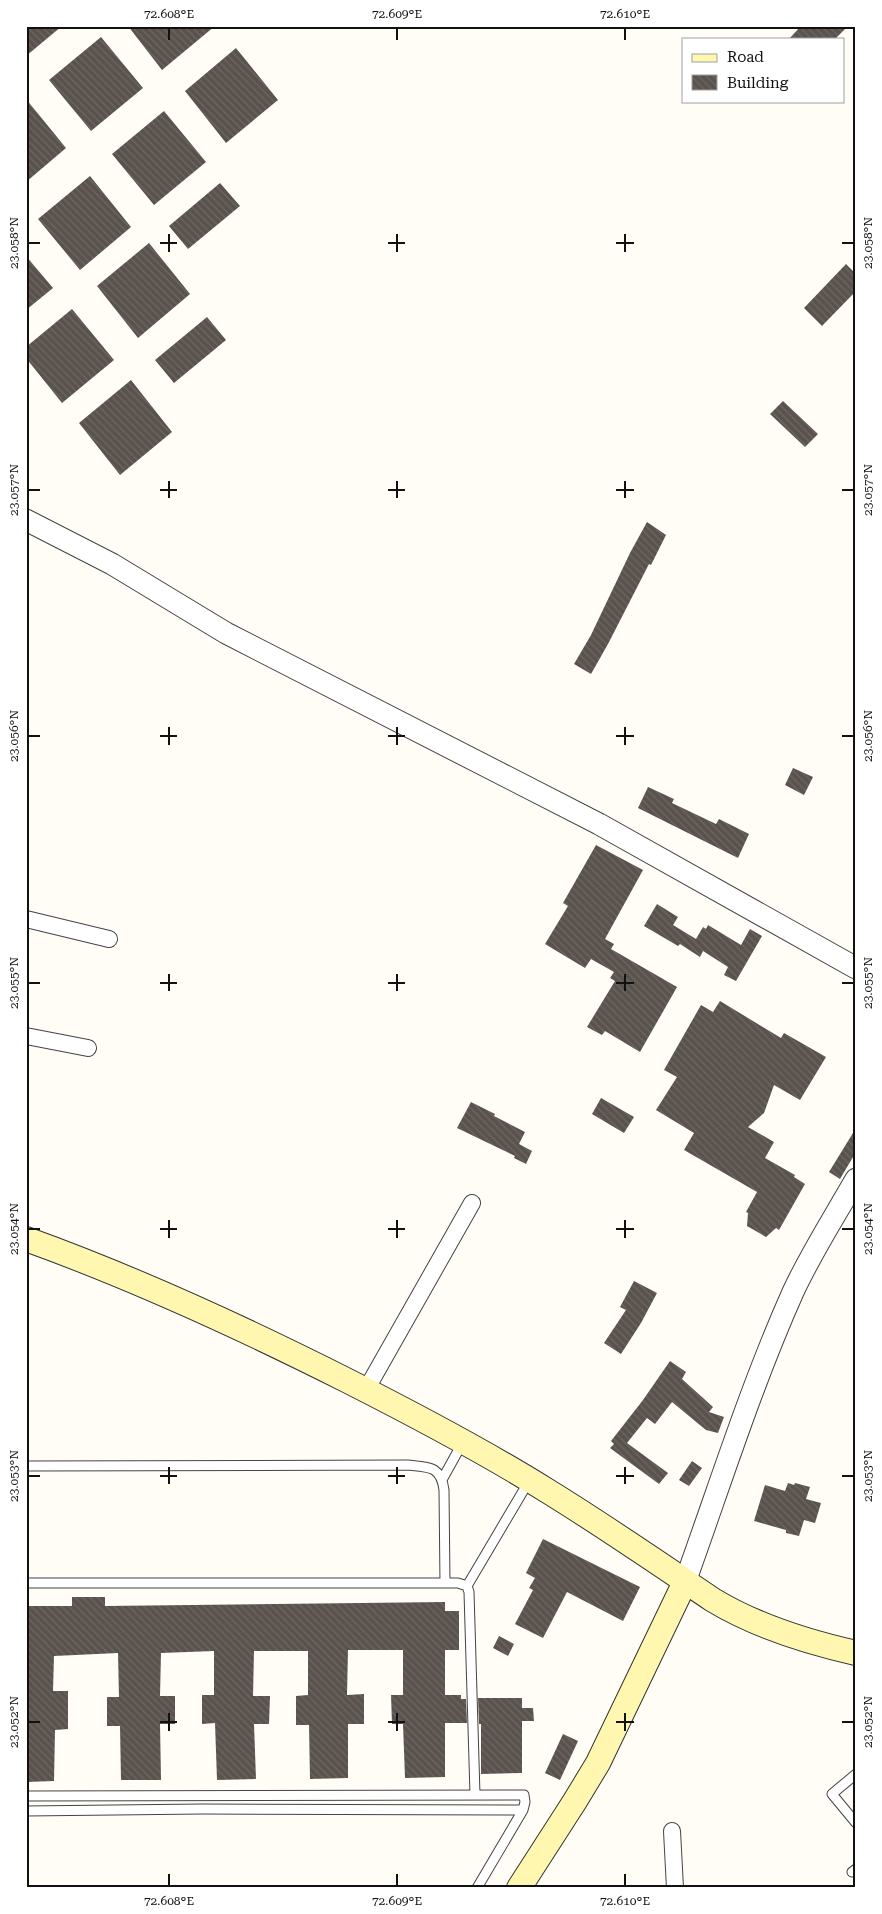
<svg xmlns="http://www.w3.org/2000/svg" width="882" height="1914" font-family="'Roboto Serif',serif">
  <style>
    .building { fill: url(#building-back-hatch) }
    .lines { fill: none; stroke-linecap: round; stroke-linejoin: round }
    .service-casing { stroke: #444; stroke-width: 11 }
    .minor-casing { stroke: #444; stroke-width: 18 }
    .tertiary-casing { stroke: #444; stroke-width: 23 }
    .secondary-casing { stroke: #333; stroke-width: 26 }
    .service { stroke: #fff; stroke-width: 9 }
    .minor { stroke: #fff; stroke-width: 16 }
    .tertiary { stroke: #fff; stroke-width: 21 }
    .secondary { stroke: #fff6b0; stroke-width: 24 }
    .ticks { fill: none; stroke: #111; stroke-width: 2 }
    .neatline { fill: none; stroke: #111; stroke-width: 2 }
    .ticks-label { font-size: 12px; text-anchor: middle; fill: #111 }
  </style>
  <defs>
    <pattern id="building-back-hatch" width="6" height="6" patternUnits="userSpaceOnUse" patternTransform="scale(1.25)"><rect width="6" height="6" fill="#5a524d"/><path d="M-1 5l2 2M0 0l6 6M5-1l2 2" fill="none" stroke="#6d6662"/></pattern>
  </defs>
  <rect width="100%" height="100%" fill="#fffdf5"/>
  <path class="building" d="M26 26H62L26 56Z
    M128 26H215L162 70Z
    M801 26H848L835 39H789Z
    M101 37 143 88 91 131 49 80Z
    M236 48 278 100 226 143 185 91Z
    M26 99 66 148 26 182Z
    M164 111 206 162 154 205 112 154Z
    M90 176 131 227 80 270 38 219Z
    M220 183 240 206 188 249 169 226Z
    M149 243 190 294 138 338 97 286Z
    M26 256 53 288 26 310Z
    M846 264 856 274V291L822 326 804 308Z
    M72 309 114 360 62 403 26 358V347Z
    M207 317 226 340 174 383 155 360Z
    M131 380 172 432 120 475 79 423Z
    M783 401 818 434 805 447 770 414Z
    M647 522 666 535 651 565 649 564 608 644 591 674 574 664 591 635 630 553Z
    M793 768 813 777 804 795 785 785Z
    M648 787 674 799 672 803 716 824 719 819 749 834 738 858 638 808Z
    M596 845 643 870 605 939 614 944 611 949 677 987 640 1052 605 1031 602 1035 587 1027 615 981 610 978 614 972 591 959 585 968 545 944 568 906 563 903Z
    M657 904 678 917 673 925 696 939 703 927 706 929 708 925 741 945 750 929 762 936 736 981 724 975 728 967 703 951 700 957 680 944 678 946 644 926Z
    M720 1001 781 1038 784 1033 826 1057 800 1100 774 1085 764 1113 748 1127 774 1142 765 1158 795 1175 794 1177 805 1184 779 1230 776 1228 766 1237 747 1226 748 1213 746 1212 757 1192 684 1150 694 1133 656 1110 677 1077 664 1070 701 1005 713 1012Z
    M601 1098 634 1117 624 1133 592 1114Z
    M471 1102 495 1114 494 1116 525 1132 519 1144 532 1151 526 1164 514 1158 515 1156 457 1128Z
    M856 1128V1152L840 1179 829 1172Z
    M634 1281 657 1293 641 1323 621 1354 604 1343 626 1310 620 1307Z
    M670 1361 686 1372 682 1379 713 1407 709 1412 724 1417 718 1433 706 1430 672 1402 655 1424 647 1418 627 1443 668 1473 659 1484 610 1448 614 1444 611 1441 643 1400Z
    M692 1461 702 1468 689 1486 679 1480Z
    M788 1483 794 1485 795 1483 810 1487 806 1499 821 1503 815 1523 804 1520 799 1536 786 1533V1530L754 1521 765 1485 785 1491Z
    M543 1539 640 1587 623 1621 567 1592 543 1638 515 1624 533 1590 529 1588 535 1578 526 1573Z
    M72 1597H105V1606L445 1602V1611H459V1650H445V1695H461V1699H466L467 1723H445V1777L405 1778 403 1724H392L391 1695H403V1650H348L347 1695 364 1694V1724H348V1778L310 1779 309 1725H296V1696L308 1695V1651H254L253 1696H270L269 1724H254L256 1779 217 1780 215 1723 202 1724V1695H214V1651L161 1653 160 1696H175V1724H160L161 1780H121L120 1726H107V1697H119L118 1653 54 1656 53 1691H68V1729L55 1730 54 1781 26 1782V1606H72Z
    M499 1636 514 1644 508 1656 493 1648Z
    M478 1698H522V1708H533L534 1721H522V1773L481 1774V1724H479Z
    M563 1734 578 1741 560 1780 545 1773Z"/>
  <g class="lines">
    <g class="service-casing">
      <path id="service" d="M26 1466 408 1465C429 1467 441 1466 444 1490L445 1583
        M443 1478 463 1442
        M26 1583H458L467 1586 469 1592 475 1795
        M467 1586 529 1481
        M856 1774 832 1794 856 1823
        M26 1796 524 1795 525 1802 523 1810 477 1888
        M26 1811 202 1809 523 1810
        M852 1872 856 1869"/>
    </g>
    <g class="minor-casing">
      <path id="minor" d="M26 919 109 939
        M26 1036 88 1048
        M366 1390 472 1203
        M672 1831 675 1888"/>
    </g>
    <g class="tertiary-casing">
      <path id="tertiary" d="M26 520 112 564 226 633 599 824 856 968
        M685 1582C720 1485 751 1386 793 1292 811 1253 835 1216 856 1179"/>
    </g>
    <g class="secondary-casing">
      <path id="secondary" d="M26 1239C137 1279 243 1328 348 1381 415 1415 482 1450 546 1490 603 1525 658 1563 713 1600 756 1626 807 1642 856 1653
        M519 1888 575 1801 598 1763 685 1582"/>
    </g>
    <use href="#service" class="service"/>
    <use href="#minor" class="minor"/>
    <use href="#tertiary" class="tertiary"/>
    <use href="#secondary" class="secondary"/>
  </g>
  <path class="ticks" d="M169 28V40M397 28V40M625 28V40M169 234V252M397 234V252M625 234V252M28 243H40M160 243H177M388 243H405M616 243H634M842 243H854M169 481V498M397 481V498M625 481V498M28 490H40M160 490H177M388 490H405M616 490H634M842 490H854M169 727V745M397 727V745M625 727V745M28 736H40M160 736H177M388 736H405M616 736H634M842 736H854M169 974V991M397 974V991M625 974V991M28 983H40M160 983H177M388 983H405M616 983H634M842 983H854M169 1220V1238M397 1220V1238M625 1220V1238M28 1229H40M160 1229H177M388 1229H405M616 1229H634M842 1229H854M169 1467V1484M397 1467V1484M625 1467V1484M28 1476H40M160 1476H177M388 1476H405M616 1476H634M842 1476H854M169 1713V1731M397 1713V1731M625 1713V1731M28 1722H40M160 1722H177M388 1722H405M616 1722H634M842 1722H854M169 1874V1886M397 1874V1886M625 1874V1886"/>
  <rect width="882" height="1914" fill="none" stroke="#ffffff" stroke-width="55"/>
  <rect x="682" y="38" width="162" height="65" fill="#ffffff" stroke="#a0a0a0"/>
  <rect x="692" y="54" width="25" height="8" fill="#fff6b0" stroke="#a0a0a0"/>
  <text x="727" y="62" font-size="15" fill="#111111">Road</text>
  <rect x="692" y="75" width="25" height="15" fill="url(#building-back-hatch)" stroke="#a0a0a0"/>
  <text x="727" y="88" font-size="15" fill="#111111">Building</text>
  <rect x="28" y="28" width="826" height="1858" class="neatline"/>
  <g class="ticks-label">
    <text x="169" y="18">72.608°E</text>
    <text x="397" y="18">72.609°E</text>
    <text x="625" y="18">72.610°E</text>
    <text transform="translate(14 243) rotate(-90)" y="4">23.058°N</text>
    <text transform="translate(868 243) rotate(-90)" y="4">23.058°N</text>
    <text transform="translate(14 490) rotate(-90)" y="4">23.057°N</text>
    <text transform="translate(868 490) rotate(-90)" y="4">23.057°N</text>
    <text transform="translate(14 736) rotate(-90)" y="4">23.056°N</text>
    <text transform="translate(868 736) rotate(-90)" y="4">23.056°N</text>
    <text transform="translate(14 983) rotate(-90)" y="4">23.055°N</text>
    <text transform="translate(868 983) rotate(-90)" y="4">23.055°N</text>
    <text transform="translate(14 1229) rotate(-90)" y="4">23.054°N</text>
    <text transform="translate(868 1229) rotate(-90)" y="4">23.054°N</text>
    <text transform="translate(14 1476) rotate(-90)" y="4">23.053°N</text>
    <text transform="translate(868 1476) rotate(-90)" y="4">23.053°N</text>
    <text transform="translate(14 1722) rotate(-90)" y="4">23.052°N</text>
    <text transform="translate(868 1722) rotate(-90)" y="4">23.052°N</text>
    <text x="169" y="1905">72.608°E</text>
    <text x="397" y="1905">72.609°E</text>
    <text x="625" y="1905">72.610°E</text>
  </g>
</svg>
